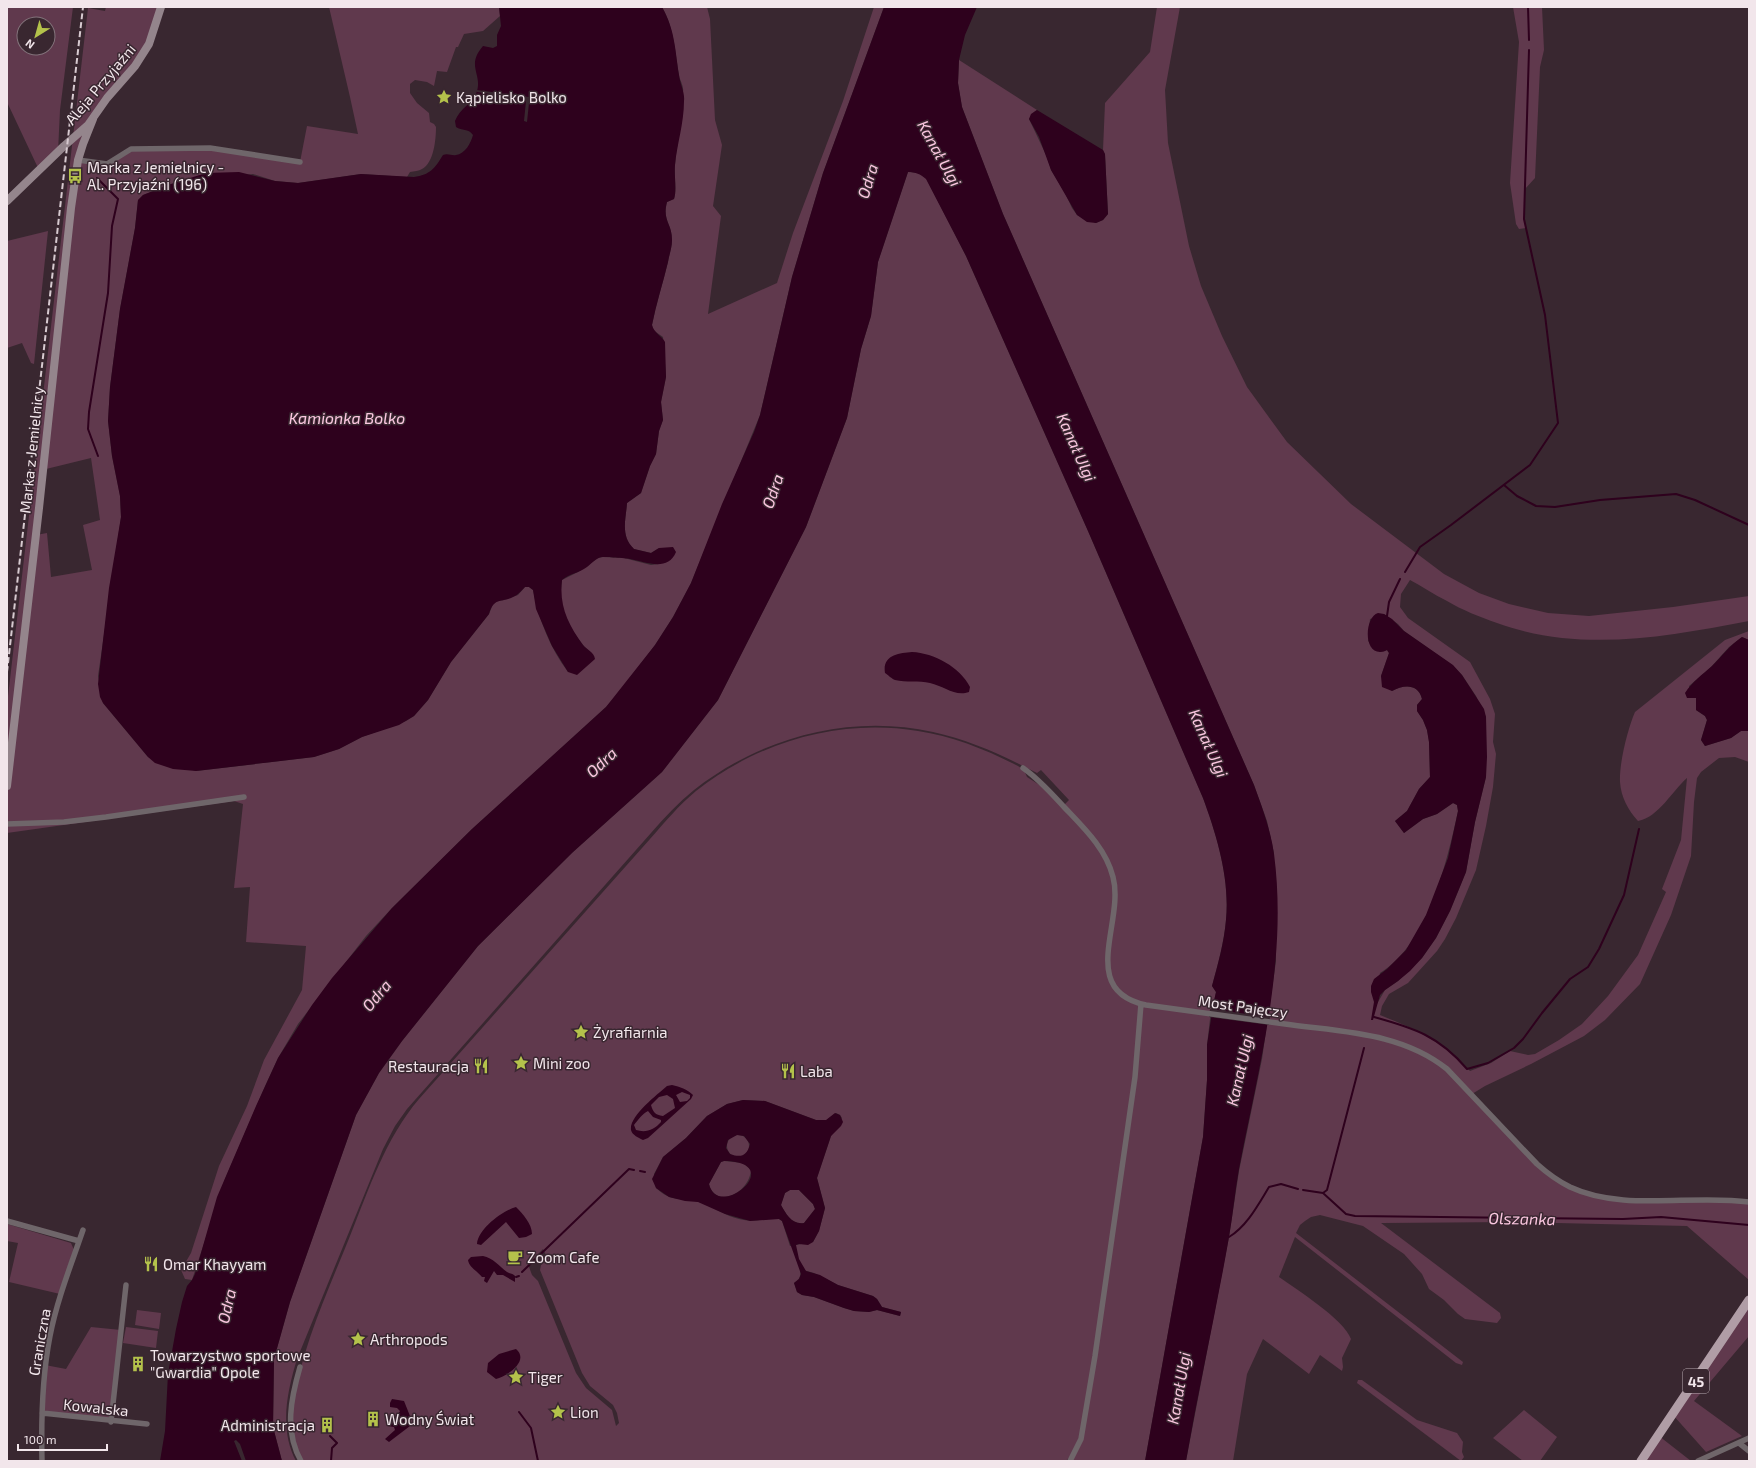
<svg xmlns="http://www.w3.org/2000/svg" width="1756" height="1468" font-family="'Exo 2',sans-serif">
  <style>
    .green { fill: #60394d; fill-rule: evenodd }
    .water { fill: #2e011d; fill-rule: evenodd }
    .pier { fill: #392730 }
    .lines { fill: none; stroke-linecap: round; stroke-linejoin: round }
    .stream { stroke: #2e011d; stroke-width: 2 }
    .street { stroke: #6f666a; stroke-width: 5.5 }
    .secondary { stroke: #94858c; stroke-width: 8 }
    .primary { stroke: #b09da6; stroke-width: 9 }
    .rail { stroke: #d7cad0; stroke-width: 2; stroke-dasharray: 6 3; stroke-linecap: butt }
    .labels { text-anchor: middle; dominant-baseline: central; stroke-width: 3; stroke-linejoin: round; paint-order: stroke }
    .shield { fill: #392730; stroke: #baadb3; stroke-width: 1 }
    .shield-label { font-size: 14px; font-weight: bold; fill: #f2e6eb }
    .street-label { font-size: 15px; fill: #f2e6eb; stroke: #392730 }
    .poi-label { font-size: 15px; fill: #f2e6eb; stroke: #392730; text-anchor: start }
    .water-label { font-size: 16px; font-style: italic; fill: #fbc7e0; stroke: #392730 }
  </style>
  <rect width="100%" height="100%" fill="#392730"/>
  <path class="green" d="M7 7H73L60 110 58 152 39 170 7 102ZM24 24H48V48H24Z
    M106 7H161L152 37 102 105 78 160 106 164 131 149 210 148 300 162 307 126 358 134 350 97 329 7H499L500 16 483 31 464 34 458 47H456L447 72 437 71 434 86 427 82 415 80 410 84V93L417 103 429 113 430 122 434 124 436 127C436 139 434 163 422 169 419 171 414 171 410 172L407 177 361 174 298 183 275 181 253 174 171 184 143 195 138 200 135 228 120 309 110 387 108 421 112 456 120 496 121 517 98 676 103 703 148 757 196 771 314 757 339 749 362 737 406 721 414 716 428 700 451 662 489 614 493 604 497 601 504 600 518 595 525 587H529L533 590C539 620 550 648 568 672L588 650C579 642 565 620 562 608 560 599 561 589 562 580L578 572 598 558 603 557 624 558 651 565 659 564V548L651 553 634 549C620 536 626 519 627 503L641 493 650 466 656 454 659 431 663 420 661 402 666 377 663 337 653 330 652 325C656 304 663 283 668 262 669 255 672 248 672 240 672 223 662 221 667 202L674 199C677 191 674 175 675 165 677 141 683 117 683 92 684 86 680 81 679 75 675 52 674 27 662 7H707L710 19 715 120 722 145 713 206 721 216 708 314 777 283 793 233 843 101 874 7H884L823 173 792 277 760 415 691 583 673 617 655 645 621 690 606 707 472 829 392 908 366 936 298 1024 278 1058 266 1084 225 1179 192 1280 185 1279 181 1270 191 1253 219 1166 247 1106 264 1060 302 990 306 946 246 942 250 887 234 888 243 804 234 801 7 833V705L88 8 105 11ZM91 458 100 520 83 525 92 570 51 577 47 533 36 535 42 470Z
    M1157 7H1180L1165 90 1168 143 1189 246 1201 286 1222 336 1247 387 1287 442 1351 504 1444 574 1479 593 1509 604 1548 613 1589 616 1673 607 1749 596V621C1665 637 1580 653 1497 623 1480 617 1462 610 1447 601 1434 595 1422 586 1410 580L1401 594 1400 607 1408 618 1470 662 1490 699 1495 714 1493 742 1496 754 1493 787 1486 826 1476 870 1456 918 1445 939 1437 951 1408 983 1389 994 1382 1006 1380 1015C1417 1030 1443 1041 1470 1071L1491 1063 1510 1051 1528 1055 1535 1054 1559 1040 1582 1024 1608 996 1638 955 1666 892 1662 889 1681 840 1687 778C1672 791 1659 817 1638 821 1628 810 1621 797 1620 782 1619 763 1628 728 1635 712L1725 640 1749 631V640L1742 637 1729 647 1711 667 1689 686V698H1696V710L1705 716 1707 720 1701 740 1705 746 1731 738 1741 731H1749V762L1735 757 1719 758 1701 772 1697 778 1694 802 1691 856 1671 915 1640 984 1605 1020 1584 1036 1531 1064 1485 1086 1472 1094 1537 1164 1560 1182 1610 1199 1749 1202V1280L1687 1226 1514 1222 1381 1223 1500 1313 1501 1318 1497 1323 1465 1319 1458 1314 1444 1300 1429 1289 1422 1274 1404 1254 1363 1226 1320 1215 1311 1217 1305 1221 1300 1225 1296 1233 1463 1362 1462 1365 1456 1363 1295 1237 1279 1277C1297 1290 1344 1319 1351 1339L1342 1358 1343 1367 1342 1371 1320 1355 1309 1374 1263 1339 1247 1374 1233 1461H1186L1229 1237 1239 1171 1262 1059 1276 961 1274 853 1267 821 1254 785 1003 214 962 107 958 83 959 60 1037 110 1034 112 1029 119 1047 157 1051 170 1065 193 1072 208 1077 215 1096 223 1103 220 1108 214 1105 155 1103 150 1105 103 1150 52ZM1384 614 1398 624 1404 631 1452 665 1462 675 1476 696 1486 717V777L1475 822 1466 872 1450 911 1436 938 1422 958 1398 981 1385 990 1374 1009 1380 973C1428 944 1447 862 1458 811L1457 805 1453 803 1437 814 1423 819 1404 833 1395 821 1407 811 1419 789 1430 777 1429 742 1427 730 1423 720 1417 711V705L1422 699C1418 683 1403 685 1392 691L1381 676 1389 653 1387 650 1380 652 1368 641 1370 619Z
    M1513 7H1542L1544 50 1540 67 1535 178 1525 189 1524 219 1526 228 1519 229 1516 224 1510 183 1519 42Z
    M908 172 919 173 926 178 966 256 1088 531 1203 798C1217 836 1230 879 1226 920 1224 942 1218 964 1212 986L1216 992 1214 1001 1212 1002 1207 1045V1080L1203 1137 1145 1461H1072L1073 1453 1066 1461H303C294 1446 290 1423 293 1405 302 1346 328 1291 350 1236 369 1189 385 1139 419 1099L650 839C665 822 679 805 696 791 758 742 839 718 918 731 952 736 987 750 1018 766L1024 770 1027 777 1049 791 1063 806 1069 800 1041 770 1037 773C1004 756 970 740 933 732 849 713 760 738 694 790 678 803 664 818 651 833L407 1109 395 1126 383 1149 297 1359C287 1392 279 1429 296 1461H282L273 1427 274 1359 290 1302 356 1115 379 1073 402 1041 478 946 573 852 662 772 718 700 806 527 847 418 861 349 871 316 878 262ZM743 1100 765 1101 816 1120H827L836 1113 840 1115 842 1118 831 1136 817 1178 825 1208 819 1231 813 1242 790 1246 782 1221 779 1219C764 1218 755 1223 739 1219 725 1216 713 1206 699 1202 681 1197 672 1203 656 1188L654 1174 663 1157 686 1138 707 1116 727 1104ZM543 1249 548 1259 541 1265 540 1270 582 1373 590 1386 613 1405 617 1413 619 1423 616 1426 612 1410 586 1388 576 1373 538 1281 532 1275 528 1264ZM800 1269 814 1273 838 1285 873 1296 877 1299 882 1307 901 1312 900 1316 877 1310 869 1312 854 1311 844 1308 814 1297 802 1295 797 1292 794 1283C800 1279 801 1276 800 1269Z
    M48 231 34 364 31 363 22 343 7 348V241Z
    M727 1146a11 11 0 1 1 22 0a11 11 0 1 1-22 0Z
    M724 1161 743 1163 751 1170C749 1194 715 1209 709 1184L721 1162Z
    M790 1190H799L813 1204 815 1209 804 1223C792 1225 786 1214 781 1205L785 1193Z
    M7 1224 71 1243 74 1250 60 1294 9 1282 18 1243 7 1241Z
    M1749 1300V1336L1694 1401 1742 1436 1706 1452 1673 1415Z
    M137 1310 161 1313 159 1329 135 1325Z
    M91 1327 121 1330 111 1422 42 1413 45 1365 66 1369Z
    M126 1327 158 1331 156 1348 123 1343Z
    M1358 1380H1362L1417 1420 1457 1433 1463 1442 1462 1452 1464 1457 1461 1461 1357 1383Z
    M1524 1410 1557 1437 1540 1461H1523L1493 1438Z
    M1659 1436 1691 1461H1641Z"/>
  <path class="water" d="M499 7H662C675 30 675 49 679 75 680 84 685 92 684 101 684 123 677 144 675 165 674 175 677 191 674 199L667 202C662 221 672 223 672 240 672 248 669 255 668 262 663 283 656 304 652 325 654 333 661 335 665 342L666 377 661 402 663 420 659 431 656 454 650 466 641 493 627 503C626 519 620 536 634 549L651 553 659 548 673 547 676 552C668 572 646 562 630 559 625 558 606 557 602 557 596 558 591 564 587 567 579 573 569 574 562 580 559 606 568 624 583 645 587 650 594 652 595 659L577 675 568 672 552 646 536 609 533 590 529 587H525C521 591 518 595 513 597 501 603 494 597 489 614L451 662 428 700 414 716 399 725 362 737 339 749 314 757 196 771 173 769 155 763 148 757 103 703 100 697 98 684 109 588 121 517 120 496 112 456 108 421 110 387 120 309 135 228 138 200 143 195 171 184 206 173 239 172 275 181 298 183 361 174 414 177C430 175 435 168 443 155 448 153 452 156 456 155 465 154 471 143 473 135 468 128 462 131 456 127L455 121C460 108 473 103 476 94 484 74 465 67 483 46L493 48 497 46V35L501 26Z
    M884 7H977L965 35 959 60 958 83 962 107 1003 214 1254 785C1262 807 1271 831 1274 854 1288 960 1259 1066 1239 1169 1235 1191 1233 1214 1229 1237 1216 1312 1199 1386 1186 1461H1145L1203 1137 1207 1080V1045L1213 1006 1216 1007 1217 1003 1214 1001 1216 992 1212 986C1218 964 1224 943 1226 920 1230 879 1217 836 1203 798L1088 531 966 256 926 179C920 174 916 172 908 172L878 262 871 316 861 349 847 418 806 527 718 700 662 772 573 852 478 946 402 1041 379 1073 356 1115 290 1302 274 1359 273 1427 282 1461H246L240 1444 236 1440 234 1441 242 1461H160L165 1431 168 1374 176 1329 182 1302 187 1286 192 1280 195 1274 217 1197 256 1106 278 1058 312 1005 332 978 392 908 472 829 606 707 655 645 673 617 691 583 722 504 754 432 760 415 792 277 823 173Z
    M1037 110 1103 150 1105 154 1108 214 1103 220 1096 223 1087 222 1077 215 1051 170 1039 137 1029 119 1031 114Z
    M1378 613 1384 614 1392 619 1404 631 1453 665 1462 675 1484 709 1486 717 1487 757 1486 777 1475 822 1466 872 1450 911 1436 938 1422 958 1410 971 1398 981 1385 990 1380 995 1373 1020H1371L1374 1002 1371 992V986L1374 979 1387 969 1406 950 1426 915 1448 858 1458 811 1457 805 1453 803 1437 814 1423 819 1404 833 1395 821 1407 811 1419 789 1430 777 1429 742 1427 730 1423 720 1417 711V705L1422 699C1418 683 1403 685 1392 691L1382 687 1381 676 1389 653 1387 650C1385 651 1383 652 1380 652 1363 652 1365 617 1378 613Z
    M1742 637 1749 640V731H1741L1731 738 1705 746 1701 740 1707 720 1705 716 1696 710V698H1687L1685 693C1692 682 1702 675 1712 666 1722 656 1730 645 1742 637Z
    M912 652C934 653 960 667 970 687L969 692C955 697 944 686 930 683 919 680 906 683 895 680 892 679 888 675 885 673 882 655 899 653 912 652Z
    M672 1085C680 1087 687 1089 693 1095L691 1099 648 1138 643 1140C639 1138 632 1135 631 1130 629 1116 657 1095 667 1086ZM682 1092 690 1095V1098L687 1101 680 1102 676 1095ZM667 1095 673 1099 675 1108 663 1116C655 1115 653 1112 651 1105L659 1097ZM648 1111 653 1117 661 1120V1122C654 1130 646 1133 636 1130L634 1125C638 1120 642 1114 648 1111Z
    M743 1100 765 1101 816 1120H826L835 1113 840 1115 843 1122 841 1126 831 1136 817 1178 825 1208 819 1231 813 1242 808 1245 799 1244 796 1245 799 1259 806 1271 820 1275 838 1285 873 1296 877 1299 882 1307 901 1312 900 1316 877 1310 869 1312 854 1311 844 1308 814 1297 802 1295 797 1292 794 1283 799 1279 801 1274 782 1221 779 1219 750 1221 725 1214 698 1202 685 1201 669 1197 656 1188 652 1179 663 1157 686 1138 707 1116 727 1104ZM737 1135 744 1136 750 1144C747 1156 741 1158 730 1154L726 1148 728 1140ZM724 1161C789 1162 718 1222 709 1184L721 1162ZM790 1190H799L813 1204 815 1209 804 1223C792 1225 786 1214 781 1205L785 1193Z
    M516 1207C523 1214 532 1224 532 1234L526 1237 519 1238 506 1222 481 1245 477 1244C478 1229 502 1211 516 1207Z
    M483 1256C493 1258 499 1266 507 1272 510 1274 512 1273 515 1276V1282L503 1275H497L494 1271 487 1283 484 1281 485 1277H482C476 1270 469 1267 468 1260L471 1257Z
    M516 1349C530 1361 507 1376 496 1379L487 1372 488 1363 499 1354Z
    M392 1399 404 1401 410 1416V1426L389 1442 385 1439 395 1430 394 1427 388 1426 387 1423 400 1424 401 1421 398 1414 400 1411 397 1408 390 1407V1403Z"/>
  <path class="pier" d="M477 90 529 97 530 92 535 93 534 103H529L527 122 524 121 526 101 524 99 477 92Z
    M1210 1009 1270 1017 1269 1025 1209 1017Z"/>
  <g class="lines">
    <path class="stream" d="M1528 7 1529 40
      M97 178 118 199 112 226 108 293 89 412 88 429 98 456
      M1504 485 1517 496 1536 506 1555 507 1600 500 1676 494 1695 500 1749 525
      M1405 572 1420 547 1451 525 1530 465 1558 423 1545 315 1524 219 1529 50
      M1387 616 1389 602 1400 579
      M1374 1017C1414 1028 1439 1036 1467 1069L1488 1063 1514 1048 1523 1039 1542 1013 1570 979 1588 967 1599 949 1624 895 1639 829
      M640 1171 645 1172
      M1303 1190 1323 1193 1346 1214 1355 1216 1623 1219 1661 1217 1749 1225
      M1323 1193 1327 1190 1364 1048
      M1229 1237C1247 1226 1258 1205 1269 1187L1281 1184 1298 1189
      M522 1272 629 1169 634 1170
      M516 1277 519 1276
      M519 1412 531 1428 538 1461
      M330 1436 337 1443 332 1448 331 1461"/>
    <path class="street" d="M78 160 107 164 131 149 210 148 300 162
      M1023 768C1039 779 1051 793 1065 808 1084 828 1106 849 1113 877 1125 922 1077 990 1146 1005 1192 1011 1239 1018 1285 1024 1341 1032 1401 1032 1447 1069L1537 1164C1547 1173 1558 1181 1570 1187 1623 1212 1692 1194 1749 1202
      M7 824 64 822 106 817 244 797
      M7 1221 79 1241
      M300 1367C291 1398 284 1431 301 1461
      M42 1413 147 1424
      M111 1422 126 1285
      M1739 1443 1749 1451
      M42 1461C41 1419 42 1377 50 1336 57 1300 71 1265 83 1230
      M1070 1461 1081 1439 1095 1356 1135 1077 1141 1004
      M1698 1461 1749 1438"/>
    <path class="secondary" d="M7 201 64 146 88 125 107 98 135 66 149 44 161 7
      M7 786 39 508 71 208 78 160 83 144 93 119"/>
    <path class="primary" d="M1641 1461 1749 1300"/>
    <path class="rail" d="M7 672 83 7"/>
  </g>
  <defs>
    <g id="sight-bare" transform="scale(1.2)"><path d="M0-6L1.8-2.2L6-1.7L2.9 1.2L3.7 5.4L0 3.3L-3.7 5.4L-2.9 1.2L-6-1.7L-1.8-2.2Z" fill="#b4c24b" stroke="#392730" stroke-width="2.5" paint-order="stroke"/></g>
    <g id="bus-bare" transform="scale(1.2)"><path d="M-5-6H5V4H4V6H2V4H-2V6H-4V4H-5ZM-3.5-4V0h7V-4ZM-3.5 1.2v1.5H-2V1.2ZM2 1.2v1.5H3.5V1.2Z" fill="#b4c24b" stroke="#392730" stroke-width="2.5" paint-order="stroke"/></g>
    <g id="restaurant-bare" transform="scale(1.2)"><path d="M-5-6h1v4h1v-4h1v4h1v-4h1v5L-1.5 .5V6h-2V.5L-5-1ZM5-6V6H3V1.5H1.5Q1.5-4 5-6Z" fill="#b4c24b" stroke="#392730" stroke-width="2.5" paint-order="stroke"/></g>
    <g id="cafe-bare" transform="scale(1.2)"><path d="M-5.5-4.5H6V0H3Q3 3.5 0 3.5H-2.5Q-5.5 3.5-5.5 0ZM3-3.2v2h1.7v-2ZM-6 4.5H4V6H-6Z" fill="#b4c24b" stroke="#392730" stroke-width="2.5" paint-order="stroke"/></g>
    <g id="building-bare" transform="scale(1.2)"><path d="M-4-6H4V6H1V3H-1V6H-4ZM-2.5-4.3h1.7v1.8h-1.7ZM.8-4.3h1.7v1.8H.8ZM-2.5-1h1.7V.8h-1.7ZM.8-1h1.7V.8H.8Z" fill="#b4c24b" stroke="#392730" stroke-width="2.5" paint-order="stroke"/></g>
  </defs>
  <g fill-rule="evenodd">
    <use href="#sight-bare" x="444" y="97"/>
    <use href="#bus-bare" x="75" y="176"/>
    <use href="#sight-bare" x="581" y="1032"/>
    <use href="#sight-bare" x="521" y="1063"/>
    <use href="#restaurant-bare" x="481" y="1066"/>
    <use href="#restaurant-bare" x="788" y="1071"/>
    <use href="#cafe-bare" x="515" y="1257"/>
    <use href="#restaurant-bare" x="151" y="1264"/>
    <use href="#sight-bare" x="358" y="1339"/>
    <use href="#building-bare" x="138" y="1364"/>
    <use href="#sight-bare" x="516" y="1377"/>
    <use href="#sight-bare" x="558" y="1412"/>
    <use href="#building-bare" x="373" y="1419"/>
    <use href="#building-bare" x="327" y="1425"/>
  </g>
  <g class="labels">
    <rect class="shield" x="1683" y="1369" width="26" height="24" rx="3"/>
    <g class="shield-label">
      <text x="1696" y="1381">45</text>
    </g>
    <g class="street-label">
      <text transform="translate(100 84) rotate(-50)">Aleja Przyjaźni</text>
      <text transform="translate(31 450) rotate(-84)">Marka z Jemielnicy</text>
      <text transform="translate(1243 1006) rotate(8)">Most Pajęczy</text>
      <text transform="translate(39 1342) rotate(-80)">Graniczna</text>
      <text transform="translate(96 1407) rotate(6)">Kowalska</text>
    </g>
    <g class="poi-label">
      <text x="456" y="97">Kąpielisko Bolko</text>
      <text x="87" y="167">Marka z Jemielnicy -<tspan x="87" dy="17">Al. Przyjaźni (196)</tspan></text>
      <text x="593" y="1032">Żyrafiarnia</text>
      <text x="533" y="1063">Mini zoo</text>
      <text x="469" y="1066" text-anchor="end">Restauracja</text>
      <text x="800" y="1071">Laba</text>
      <text x="527" y="1257">Zoom Cafe</text>
      <text x="163" y="1264">Omar Khayyam</text>
      <text x="370" y="1339">Arthropods</text>
      <text x="150" y="1355">Towarzystwo sportowe<tspan x="150" dy="17">"Gwardia" Opole</tspan></text>
      <text x="528" y="1377">Tiger</text>
      <text x="570" y="1412">Lion</text>
      <text x="385" y="1419">Wodny Świat</text>
      <text x="315" y="1425" text-anchor="end">Administracja</text>
    </g>
    <g class="water-label">
      <text transform="translate(940 153) rotate(61)">Kanał Ulgi</text>
      <text transform="translate(867 181) rotate(-73)">Odra</text>
      <text x="347" y="417">Kamionka Bolko</text>
      <text transform="translate(1077 447) rotate(66)">Kanał Ulgi</text>
      <text transform="translate(772 491) rotate(-71)">Odra</text>
      <text transform="translate(1209 743) rotate(66)">Kanał Ulgi</text>
      <text transform="translate(601 762) rotate(-43)">Odra</text>
      <text transform="translate(376 995) rotate(-50)">Odra</text>
      <text transform="translate(1239 1070) rotate(-77)">Kanał Ulgi</text>
      <text transform="translate(1522 1218) rotate(1)">Olszanka</text>
      <text transform="translate(226 1306) rotate(-77)">Odra</text>
      <text transform="translate(1178 1388) rotate(-80)">Kanał Ulgi</text>
    </g>
  </g>
  <rect width="1756" height="1468" fill="none" stroke="#f2e6eb" stroke-width="16"/>
  <g transform="translate(36 36) rotate(217)"><circle r="19" fill="#392730" stroke="#83737b"/>
  <path d="M0-3L7 15L0 10L-7 15Z" fill="#b4c24b"/>
  <text y="-6" font-size="11" font-weight="bold" text-anchor="middle" fill="#f2e6eb">N</text>
  </g>
  <path d="M18 1444v6h89v-6" fill="none" stroke="#f2e6eb" stroke-width="2"/>
  <text x="24" y="1444" font-size="12" fill="#f2e6eb" stroke="#392730" stroke-width="3" paint-order="stroke">100 m</text>
</svg>
